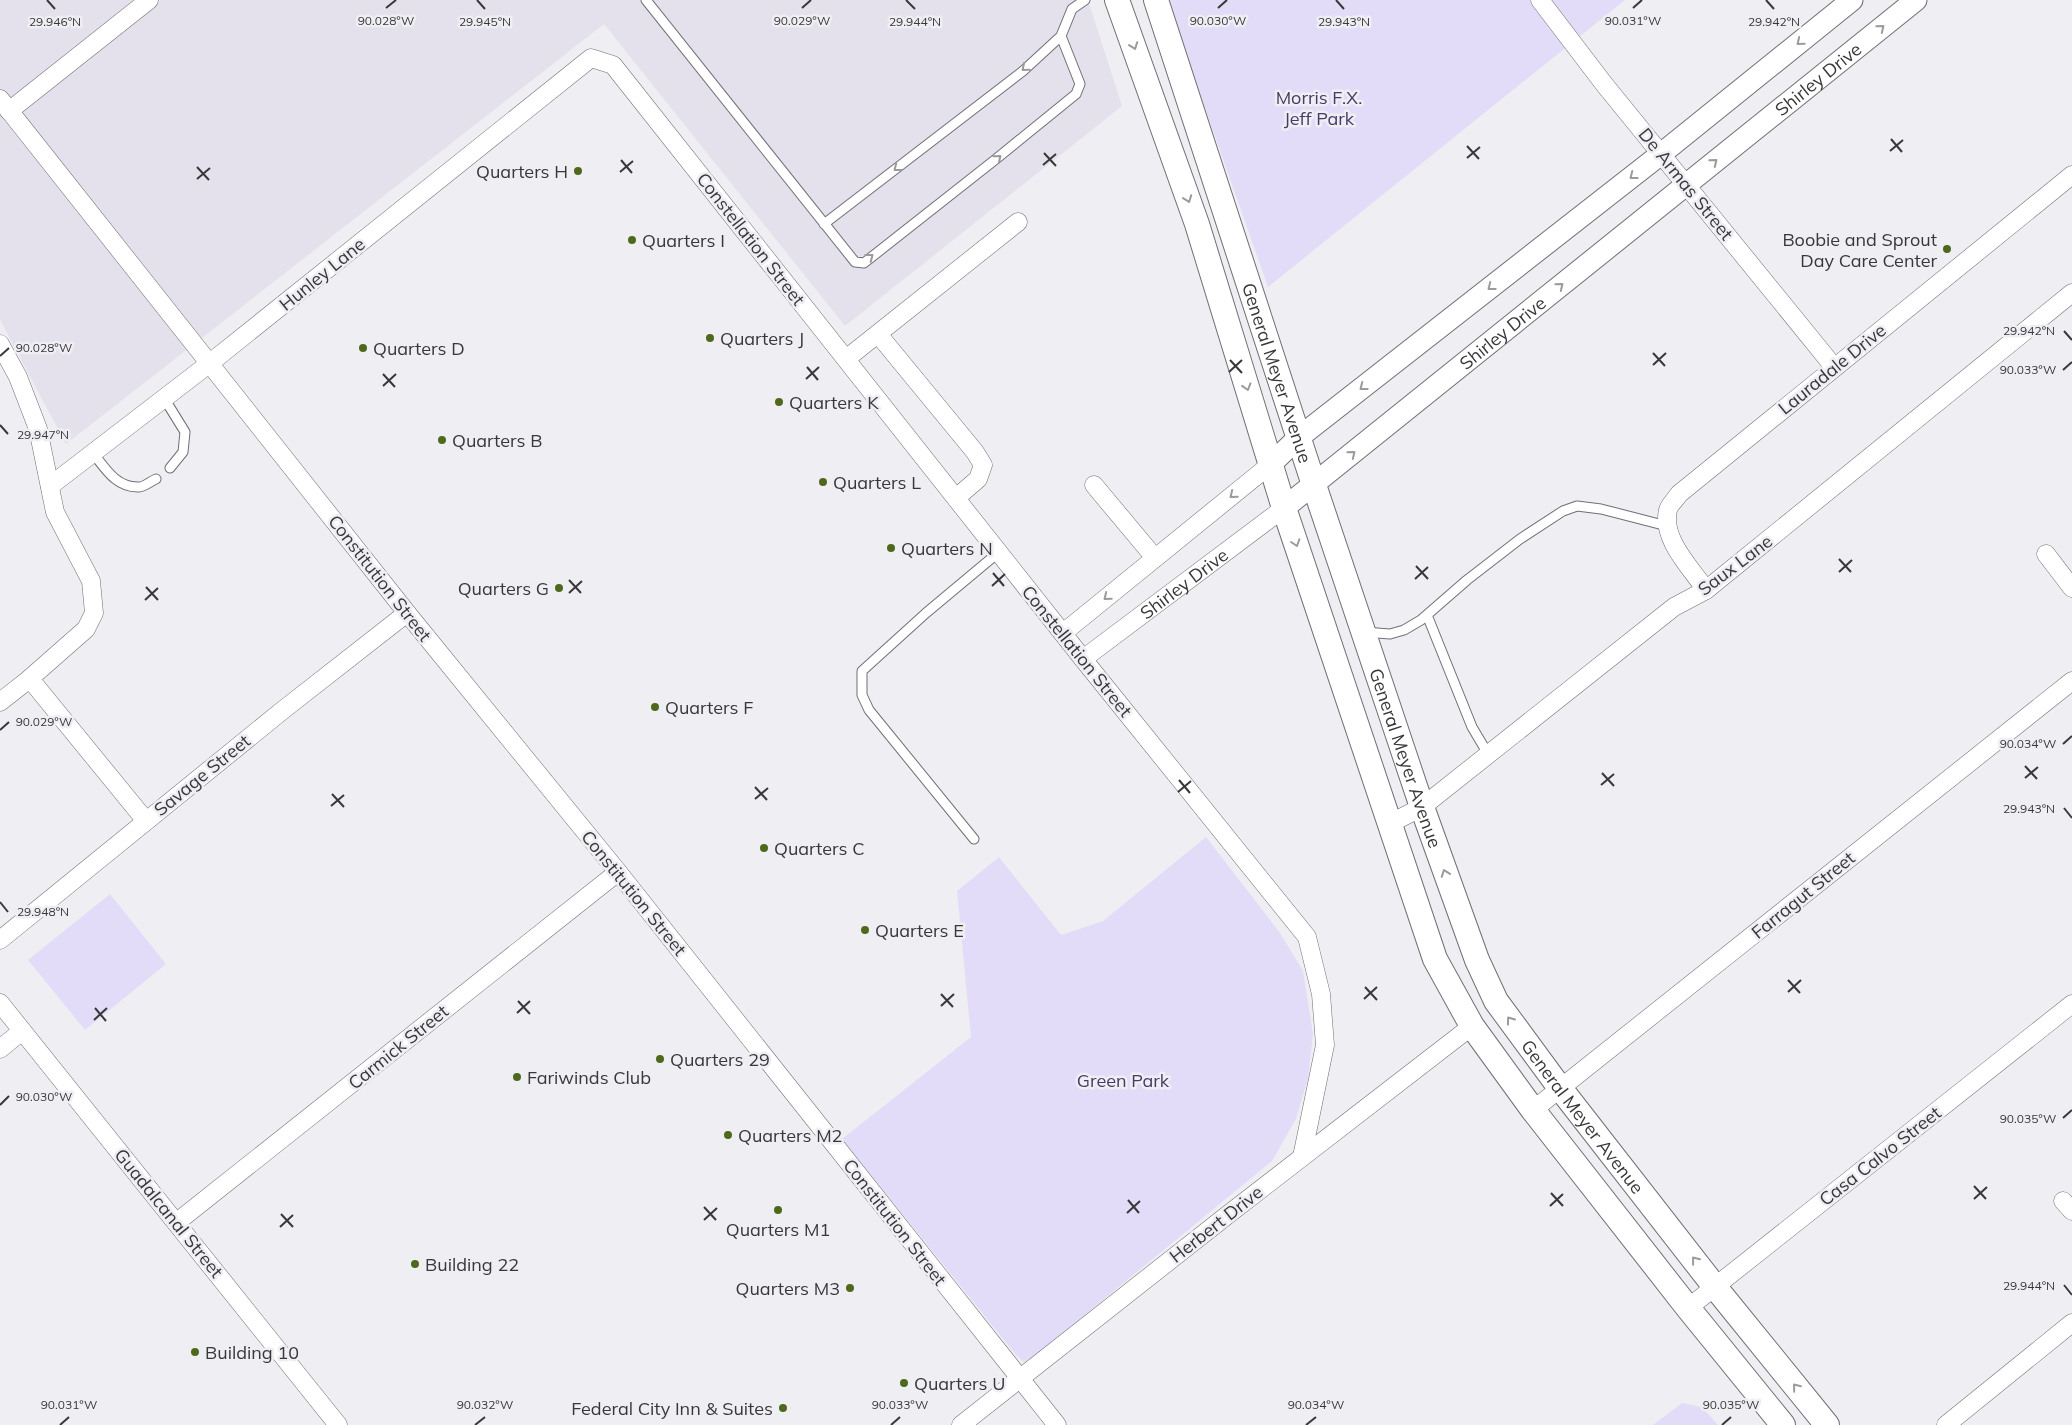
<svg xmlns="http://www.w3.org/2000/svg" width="2072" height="1425" font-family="Mulish,sans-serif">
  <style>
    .built { fill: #e4e1ec }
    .green { fill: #e3dcf8 }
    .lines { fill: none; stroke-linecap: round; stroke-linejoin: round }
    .service-casing { stroke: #706f73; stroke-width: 11 }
    .minor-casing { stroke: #706f73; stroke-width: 19 }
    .tertiary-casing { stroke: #706f73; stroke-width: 23 }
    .secondary-casing { stroke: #706f73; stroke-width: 26 }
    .service { stroke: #fff; stroke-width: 9 }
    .minor { stroke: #fff; stroke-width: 18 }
    .tertiary { stroke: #fff; stroke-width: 21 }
    .secondary { stroke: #fff; stroke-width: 24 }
    .oneway { stroke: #9c9b9c }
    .ticks { fill: none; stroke: #383739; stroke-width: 2 }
    .poi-dot { fill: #4e691b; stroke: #efeef3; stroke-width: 2 }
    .labels { text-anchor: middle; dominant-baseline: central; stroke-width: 5; stroke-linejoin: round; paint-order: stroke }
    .street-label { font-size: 18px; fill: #383739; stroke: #efeef3 }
    .park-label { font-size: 18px; fill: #483a69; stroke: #efeef3 }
    .poi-label { font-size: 18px; fill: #383739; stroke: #efeef3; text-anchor: start }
    .ticks-label { font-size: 12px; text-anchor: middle; fill: #383739; stroke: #efeef3; stroke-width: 5; stroke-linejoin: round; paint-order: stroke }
  </style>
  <rect width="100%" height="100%" fill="#efeef3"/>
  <path class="built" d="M0 0H1088L1122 106 845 326 604 24 66 444 0 320Z"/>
  <path class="green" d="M1167 0H1625L1268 287Z
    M1206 837 1280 933 1303 971 1313 1034 1308 1078 1296 1119 1272 1161 1036 1355 1024 1362 1016 1355 842 1139 971 1037 957 891 999 857 1061 935 1103 921Z
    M110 894 166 964 85 1030 28 960Z
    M1682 1403 1702 1407 1718 1425H1653Z"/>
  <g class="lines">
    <g class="service-casing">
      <path id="service" d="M646 0 855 262 864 263 996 159 1076 94 1080 84 1061 36
        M824 224 1023 71 1061 36 1072 9 1085 0
        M164 398 185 432 183 452 170 468
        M93 453C105 468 116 488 139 487 144 487 151 481 156 479
        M1427 615 1472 727 1488 754
        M1364 632 1390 634 1404 630 1421 620 1467 580 1520 539 1563 511 1577 506 1601 509 1667 526
        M974 839 869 710 862 695V671L926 613 999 552"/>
    </g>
    <g class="minor-casing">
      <g id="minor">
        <path d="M1540 0 1604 84 1834 367"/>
        <path d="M0 99 407 613 618 872 1057 1425"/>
        <path d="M9 111 149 0"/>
        <path d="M878 334 975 452 983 465 978 479 956 498"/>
        <path d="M0 344 18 377 38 429 55 512 91 581 94 613 86 629 28 680 0 702"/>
        <path d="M846 359 1018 222"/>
        <path d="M1094 485 1155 558"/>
        <path d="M50 486 210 363 591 58 613 65 1083 659 1307 937 1321 994 1325 1045 1302 1157"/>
        <path d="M2046 554 2072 588"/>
        <path d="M1706 590C1691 568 1661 539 1668 510 1669 505 1676 499 1679 494L2072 175"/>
        <path d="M1063 633 1271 464"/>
        <path id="s1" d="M1083 659 1284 508"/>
        <path d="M30 679 146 821"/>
        <path d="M1389 824 1422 807 1674 607 1706 590 2072 293"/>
        <path d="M0 940 283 710 407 613"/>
        <path d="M0 1003 338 1425"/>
        <path d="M0 1049 22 1031"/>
        <path d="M1533 1110 2072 681"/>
        <path d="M2063 1201 2072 1211"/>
        <path d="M177 1222 618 872"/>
        <path d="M1688 1308 2072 1004"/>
        <path d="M961 1425 1230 1213 1472 1026"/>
        <path d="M1946 1425 2072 1323"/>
      </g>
    </g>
    <g class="tertiary-casing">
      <g id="tertiary">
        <path d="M1271 464 1298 438 1661 154 1852 0"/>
        <path id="s2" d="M1284 508 1916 0"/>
      </g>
    </g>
    <g class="secondary-casing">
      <g id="secondary">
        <path d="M1117 0 1197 224 1284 508 1435 959 1472 1026 1533 1110 1688 1308 1783 1425"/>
        <path id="s3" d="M1156 0 1314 485 1422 807 1477 960 1496 1001 1560 1088 1715 1287 1827 1425"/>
      </g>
    </g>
    <use href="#service" class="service"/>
    <use href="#minor" class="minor"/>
    <use href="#tertiary" class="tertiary"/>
    <use href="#secondary" class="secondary"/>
  </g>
  <defs><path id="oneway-chevron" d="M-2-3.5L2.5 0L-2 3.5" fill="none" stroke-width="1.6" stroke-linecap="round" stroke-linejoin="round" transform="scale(1.25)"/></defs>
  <g class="oneway">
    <use href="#oneway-chevron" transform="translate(1881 28) rotate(-39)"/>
    <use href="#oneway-chevron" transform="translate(1800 42) rotate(141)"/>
    <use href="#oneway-chevron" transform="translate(1134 46) rotate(70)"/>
    <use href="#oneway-chevron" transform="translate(1025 68) rotate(139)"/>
    <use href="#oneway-chevron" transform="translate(998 158) rotate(-39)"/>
    <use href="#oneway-chevron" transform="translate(1714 162) rotate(-39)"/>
    <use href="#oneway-chevron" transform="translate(897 168) rotate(142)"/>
    <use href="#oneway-chevron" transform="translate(1633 176) rotate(142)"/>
    <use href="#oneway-chevron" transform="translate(1188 199) rotate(70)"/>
    <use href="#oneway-chevron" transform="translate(870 257) rotate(-37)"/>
    <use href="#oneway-chevron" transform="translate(1560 286) rotate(-39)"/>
    <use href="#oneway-chevron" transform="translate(1491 287) rotate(142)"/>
    <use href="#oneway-chevron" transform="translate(1247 387) rotate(73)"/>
    <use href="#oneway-chevron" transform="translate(1363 387) rotate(142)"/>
    <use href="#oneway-chevron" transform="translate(1352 454) rotate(-39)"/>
    <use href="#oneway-chevron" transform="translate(1233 495) rotate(141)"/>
    <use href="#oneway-chevron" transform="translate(1296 543) rotate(72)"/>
    <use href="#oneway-chevron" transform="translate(1107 597) rotate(141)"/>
    <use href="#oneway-chevron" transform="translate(1445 873) rotate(-110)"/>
    <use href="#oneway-chevron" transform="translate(1510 1020) rotate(-126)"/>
    <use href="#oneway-chevron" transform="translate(1695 1260) rotate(-128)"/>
    <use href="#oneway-chevron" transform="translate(1796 1387) rotate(-129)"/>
  </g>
  <path class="ticks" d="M47 0 55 9M477 0 485 9M906 0 915 9M1336 0 1344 9M1766 0 1774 9M386 8 396 0M802 8 811 0M1218 8 1227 0M1633 8 1642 0M1891 139 1902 152M1467 146 1479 159M1890 151 1903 140M1044 153 1056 166M1467 158 1480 147M621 160 632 173M1043 165 1056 154M197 167 209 180M620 172 633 161M197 179 210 168M2064 331 2072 340M1653 353 1665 366M0 356 9 348M1230 360 1242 373M1653 365 1666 353M807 367 818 380M2063 370 2072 362M1229 372 1242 360M383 374 395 387M806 379 819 367M383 386 396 374M0 425 8 434M1839 559 1851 572M1416 566 1428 579M1839 572 1852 560M993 573 1004 586M1415 579 1428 567M569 580 581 593M992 586 1005 574M146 587 158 600M569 593 582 581M145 600 158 588M0 730 9 722M2063 744 2072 736M2025 766 2037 779M1602 773 1614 786M2025 778 2038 767M1179 780 1190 793M1601 785 1614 774M755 787 767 800M1178 792 1191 781M332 794 344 807M755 799 768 788M331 806 344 795M2064 808 2072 818M0 902 8 912M1788 980 1800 993M1365 987 1377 1000M1788 992 1801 980M941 994 953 1007M1364 999 1377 987M518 1001 530 1014M941 1006 954 994M95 1008 106 1021M517 1013 530 1001M94 1020 107 1008M0 1105 9 1096M2063 1118 2072 1110M1974 1186 1986 1199M1551 1193 1563 1206M1974 1199 1987 1187M1128 1200 1139 1213M1550 1206 1563 1194M704 1207 716 1220M1127 1213 1140 1201M281 1214 293 1227M704 1220 717 1208M280 1227 293 1215M2064 1285 2072 1295M60 1425 69 1417M475 1425 485 1417M891 1425 900 1417M1306 1425 1316 1417M1722 1425 1731 1417"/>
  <g class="poi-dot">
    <circle cx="578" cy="171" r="5"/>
    <circle cx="632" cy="240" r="5"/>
    <circle cx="1947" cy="249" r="5"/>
    <circle cx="710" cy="338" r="5"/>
    <circle cx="363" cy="348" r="5"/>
    <circle cx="779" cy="402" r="5"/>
    <circle cx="442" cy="440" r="5"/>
    <circle cx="823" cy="482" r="5"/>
    <circle cx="891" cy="548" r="5"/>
    <circle cx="559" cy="588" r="5"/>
    <circle cx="655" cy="707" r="5"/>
    <circle cx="764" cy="848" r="5"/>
    <circle cx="865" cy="930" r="5"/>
    <circle cx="660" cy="1059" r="5"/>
    <circle cx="517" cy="1077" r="5"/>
    <circle cx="728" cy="1135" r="5"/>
    <circle cx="778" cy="1210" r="5"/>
    <circle cx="415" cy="1264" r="5"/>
    <circle cx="850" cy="1288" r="5"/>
    <circle cx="195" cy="1352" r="5"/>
    <circle cx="904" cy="1383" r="5"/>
    <circle cx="783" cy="1408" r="5"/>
  </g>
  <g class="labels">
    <g class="street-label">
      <text stroke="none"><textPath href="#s2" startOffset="685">Shirley Drive</textPath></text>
      <text transform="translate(1686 184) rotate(51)">De Armas Street</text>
      <text transform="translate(751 239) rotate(52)">Constellation Street</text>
      <text transform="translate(322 274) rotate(-39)">Hunley Lane</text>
      <text stroke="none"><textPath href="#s2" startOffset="280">Shirley Drive</textPath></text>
      <text transform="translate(1832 369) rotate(-39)">Lauradale Drive</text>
      <text stroke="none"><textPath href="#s3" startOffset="392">General Meyer Avenue</textPath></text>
      <text transform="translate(1735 565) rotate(-37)">Saux Lane</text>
      <text transform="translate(380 578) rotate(52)">Constitution Street</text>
      <text stroke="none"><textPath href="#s1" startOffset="126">Shirley Drive</textPath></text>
      <text transform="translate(1077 651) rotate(51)">Constellation Street</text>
      <text stroke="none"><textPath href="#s3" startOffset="798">General Meyer Avenue</textPath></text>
      <text transform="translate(202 775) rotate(-39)">Savage Street</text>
      <text transform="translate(634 893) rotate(51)">Constitution Street</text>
      <text transform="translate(1803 895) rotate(-39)">Farragut Street</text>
      <text transform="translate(398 1047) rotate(-39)">Carmick Street</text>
      <text stroke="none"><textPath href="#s3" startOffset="1202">General Meyer Avenue</textPath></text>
      <text transform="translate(1880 1156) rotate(-38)">Casa Calvo Street</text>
      <text transform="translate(169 1213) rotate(51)">Guadalcanal Street</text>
      <text transform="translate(895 1222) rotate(52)">Constitution Street</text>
      <text transform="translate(1216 1224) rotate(-38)">Herbert Drive</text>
    </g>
    <g class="park-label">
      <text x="1319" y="97">Morris F.X.<tspan x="1319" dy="21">Jeff Park</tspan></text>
      <text x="1123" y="1080">Green Park</text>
    </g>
    <g class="poi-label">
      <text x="568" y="171" text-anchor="end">Quarters H</text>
      <text x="1937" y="239" text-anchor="end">Boobie and Sprout<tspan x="1937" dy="21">Day Care Center</tspan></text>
      <text x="642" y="240">Quarters I</text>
      <text x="720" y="338">Quarters J</text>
      <text x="373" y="348">Quarters D</text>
      <text x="789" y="402">Quarters K</text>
      <text x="452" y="440">Quarters B</text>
      <text x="833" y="482">Quarters L</text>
      <text x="901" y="548">Quarters N</text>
      <text x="549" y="588" text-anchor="end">Quarters G</text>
      <text x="665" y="707">Quarters F</text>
      <text x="774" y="848">Quarters C</text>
      <text x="875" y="930">Quarters E</text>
      <text x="670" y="1059">Quarters 29</text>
      <text x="527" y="1077">Fariwinds Club</text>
      <text x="738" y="1135">Quarters M2</text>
      <text x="778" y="1229" text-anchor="middle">Quarters M1</text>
      <text x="425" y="1264">Building 22</text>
      <text x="840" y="1288" text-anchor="end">Quarters M3</text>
      <text x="205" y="1352">Building 10</text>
      <text x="914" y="1383">Quarters U</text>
      <text x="773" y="1408" text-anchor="end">Federal City Inn &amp; Suites</text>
    </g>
  </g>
  <g class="ticks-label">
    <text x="386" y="25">90.028°W</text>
    <text x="802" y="25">90.029°W</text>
    <text x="1218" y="25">90.030°W</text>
    <text x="1633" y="25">90.031°W</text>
    <text x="55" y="26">29.946°N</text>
    <text x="485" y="26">29.945°N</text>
    <text x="915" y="26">29.944°N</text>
    <text x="1344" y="26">29.943°N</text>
    <text x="1774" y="26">29.942°N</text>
    <text x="2029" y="335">29.942°N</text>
    <text x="44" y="352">90.028°W</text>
    <text x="2028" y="374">90.033°W</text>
    <text x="43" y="439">29.947°N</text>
    <text x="44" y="726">90.029°W</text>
    <text x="2028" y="748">90.034°W</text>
    <text x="2029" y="813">29.943°N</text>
    <text x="43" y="916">29.948°N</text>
    <text x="44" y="1101">90.030°W</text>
    <text x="2028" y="1123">90.035°W</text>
    <text x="2029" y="1290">29.944°N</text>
    <text x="69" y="1409">90.031°W</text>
    <text x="485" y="1409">90.032°W</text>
    <text x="900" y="1409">90.033°W</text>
    <text x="1316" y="1409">90.034°W</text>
    <text x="1731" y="1409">90.035°W</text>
  </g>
</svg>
